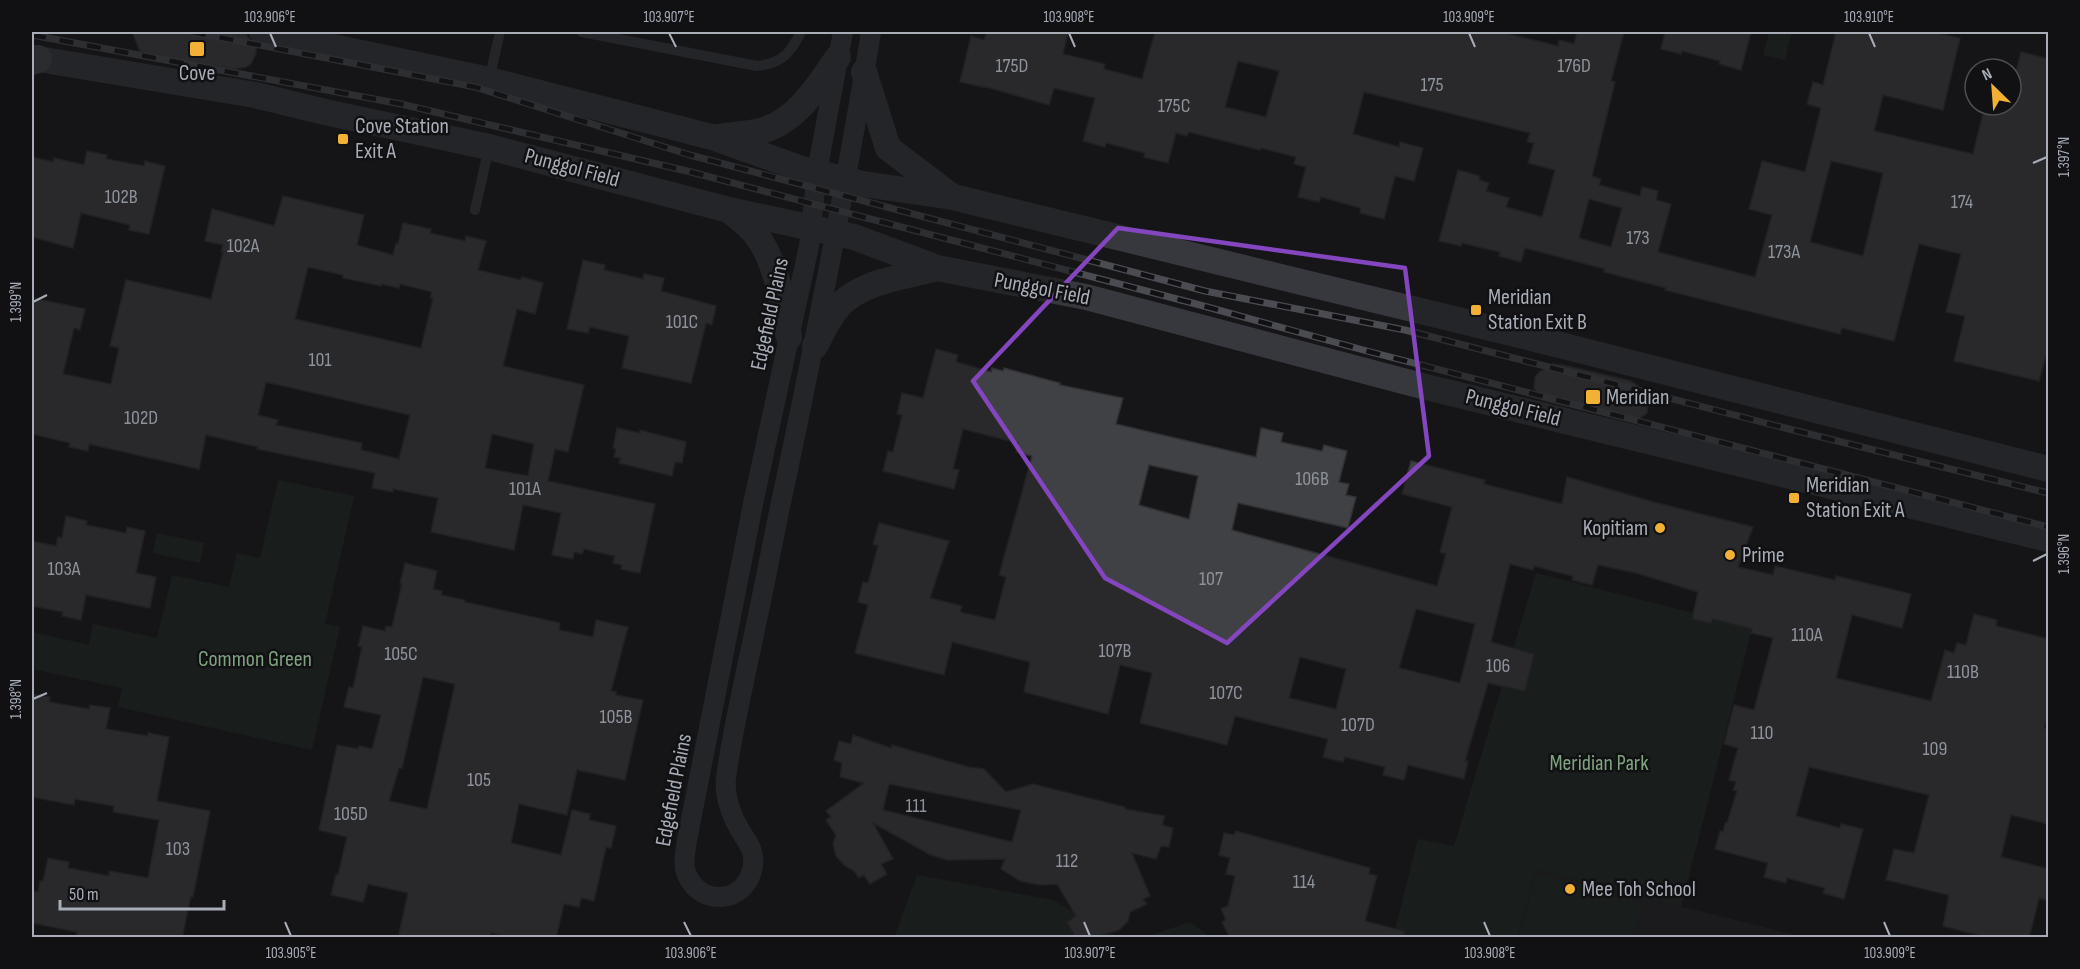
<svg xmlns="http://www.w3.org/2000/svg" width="2080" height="969" font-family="'Sofia Sans Condensed',sans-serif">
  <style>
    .built { fill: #222225 }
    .green { fill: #1e261f }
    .building { fill: #404145; stroke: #303034; stroke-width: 1.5; fill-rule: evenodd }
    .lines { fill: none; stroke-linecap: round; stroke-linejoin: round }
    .service { stroke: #37383d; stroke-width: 10 }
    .minor { stroke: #37383d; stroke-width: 20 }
    .tertiary { stroke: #37383d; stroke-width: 26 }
    .secondary { stroke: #45474d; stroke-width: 28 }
    .rail-casing { stroke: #4a4c52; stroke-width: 7 }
    .rail { stroke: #111113; stroke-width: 4.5; stroke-dasharray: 14; stroke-linecap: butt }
    .marked { fill: none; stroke: #8446be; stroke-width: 4.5; stroke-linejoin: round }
    .ticks { fill: none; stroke: #a8adb8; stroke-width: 2 }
    .poi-dot { fill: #f2b134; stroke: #111113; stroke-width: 2 }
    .labels { text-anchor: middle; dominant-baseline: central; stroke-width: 5; stroke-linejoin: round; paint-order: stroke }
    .number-label { font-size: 20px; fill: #8e929b }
    .poi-label { font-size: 22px; fill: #a8adb8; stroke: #111113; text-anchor: start }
    .street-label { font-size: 22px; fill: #a8adb8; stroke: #111113 }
    .park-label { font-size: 22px; fill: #7fa381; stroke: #111113 }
    .neatline { fill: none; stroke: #a8adb8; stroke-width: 2 }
    .ticks-label { font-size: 15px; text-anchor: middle; fill: #a8adb8 }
  </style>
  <rect width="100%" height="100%" fill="#161618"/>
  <path class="built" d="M1536 870 1803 937 1518 938Z"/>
  <path class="green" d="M1769 32H1792L1785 60 1763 55Z
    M278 480 354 496 325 624 340 627 312 750 118 707 122 688 32 669V632L89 645 93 624 157 638 172 575 229 587 237 553 260 558Z
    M157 533 204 543 200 563 153 553Z
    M1536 573 1752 628 1681 907 1536 870 1518 937 1393 938 1418 839 1454 846Z
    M1537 874 1642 902 1633 937H1519Z
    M917 875 1053 900 1117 937 894 938Z
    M1190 922 1210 937H1145Z"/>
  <path class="building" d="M132 32H245L252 43 256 45V53L251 64 246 67 234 69 151 57 140 51Z
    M987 32H1068L1063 54 1105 64 1104 69 1142 79 1155 32H1501L1558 46 1559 40 1574 44 1577 32H1624L1611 81 1615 82 1592 176 1601 179 1599 185 1640 196 1642 187 1658 191 1656 200 1671 204 1658 252 1755 277 1772 215 1749 209 1762 161 1805 172 1821 108 1807 104 1813 82 1823 85 1836 32H1932L1960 38 1943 110 1883 95 1874 131 1973 154 1985 105H2011V92L2021 52 2049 59V356H2046L2039 381 1954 361 1965 316 1946 312 1961 254 1919 244 1894 341 1842 328 1840 334 1665 290 1666 288 1604 272 1605 269 1525 248 1521 262 1499 256 1500 252 1462 243 1461 246 1439 241 1458 170 1480 176 1479 180 1489 183 1486 191 1509 198 1506 207 1542 217 1555 170 1528 163 1534 143 1527 142 1530 133 1364 92 1353 134 1399 147 1400 142 1423 148 1414 181 1395 176 1384 219 1360 213 1361 208 1321 197 1319 202 1298 197 1306 167 1294 164 1296 157 1261 148 1260 150 1189 132 1187 136 1176 133 1168 163 1144 157 1145 153 1106 143 1105 147 1083 141 1095 98 1054 88 1049 105 983 86V87L960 82 971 36 984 40ZM1238 61 1279 71 1266 117 1225 107ZM1831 161 1883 173 1863 256 1810 242ZM1589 199 1622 208 1611 247 1579 238Z
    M1665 32H1751L1741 70 1719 64 1720 61 1682 51 1681 54 1661 49Z
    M87 151 107 155 106 159 144 166 145 161 165 166 149 234 129 230 130 225 81 213 73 248 32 237V157L53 162 54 158 84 165Z
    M283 196 364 215 357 245 393 255 396 243 398 244 403 223 431 229 430 233 465 241 466 236 486 241 478 270 521 280 522 277 543 283 535 314 517 309 503 366 584 385 568 452 555 449 548 481 655 504 640 573 621 569 622 565 613 563 615 556 584 549 582 554 574 552 573 559 552 555 561 513 523 505 514 550 431 532 438 498 393 489V492L372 488 375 473 257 449 258 447 206 435 199 469 89 444 88 451 69 447 70 443 32 434V308L33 298 85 309 80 330 74 328 63 374 111 384 119 348 110 346 126 280 211 299 223 252H221L223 245 205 241 212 209 274 226ZM308 267 343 275V278L381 286 382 284 399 288 400 284 432 292 430 298H433L421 348 295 319ZM266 382 410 415 399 459 361 450 362 443 276 425 278 420 258 415ZM492 434 534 444 528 476 485 468Z
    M583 260 605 265 604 270 643 279 644 274 664 278 661 291 716 306 712 325 706 323 691 383 622 368 629 336 590 327 588 333 567 329Z
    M936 349 958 355 956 362 991 372 992 368 1003 371 1004 368 1060 383V385L1123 398 1116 424 1256 457 1261 428 1283 433 1281 442 1322 451 1324 445 1347 451 1339 482 1349 484 1346 495 1356 497 1348 528 1238 503 1232 530 1437 586 1446 554 1440 552 1452 507 1402 494 1411 461 1485 480 1484 484 1562 504 1567 477 1657 503 1753 527 1738 567 1773 575 1775 566 1835 580 1836 576 1911 594 1902 628 1852 615 1836 678 1931 701 1945 650 1954 653 1957 643 1966 645 1974 614 1997 620 1996 626 2049 639V711L2044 728 2049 729V824L2011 815 2001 857 2049 869V901L2039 898 2029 938H1989L1943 926 1949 895 1886 880 1894 849 1914 853 1929 795 1809 767 1796 816 1840 828 1841 824 1863 829 1844 899 1823 893 1825 888 1787 878 1786 883 1764 877 1768 863 1715 849 1720 831 1723 832 1725 823H1727L1737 791 1733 790 1736 782 1729 780 1738 748 1724 744 1734 705 1754 710 1773 638 1751 633 1752 629 1713 619 1711 623 1692 619 1698 592 1636 573 1598 565 1592 585 1572 580 1573 576 1534 566 1533 570 1510 564 1491 642 1534 654 1525 691 1488 683 1465 761H1468L1464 779 1408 765 1404 780 1383 775 1385 767 1345 757 1343 762 1323 757 1328 739 1235 716 1227 745 1140 723 1152 673 1120 665 1108 714 1024 692 1030 662 952 642 944 675 855 653 868 605 858 602 863 582 868 583 878 546 873 544 879 523 949 541 930 598 962 606 960 612 995 620 1006 577 999 575 1032 456 1016 452 1018 443 963 429 953 469 959 470 954 489 883 471 888 451 893 452 902 415 897 414 902 393 923 398ZM1149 465 1198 476 1189 519 1139 505ZM1416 609 1475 624 1460 683 1399 668ZM1300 657 1346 669 1336 709 1289 698Z
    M1552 364 1563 365 1631 381 1638 386 1648 400 1647 413 1634 422 1542 400 1534 388 1535 377 1539 372Z
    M617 428 640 433V430L686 442 682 463 675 462 672 476 619 463 621 458 614 457 616 449 613 448Z
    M66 516 87 521 86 525 126 533 127 527 145 531 136 573 156 577 150 608 86 595 81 620 62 616 63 612 32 606V541L56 546 58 537 62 538Z
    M405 563 437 571 433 589 442 591 441 595 465 600V602L560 623 559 630 593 637 596 620 628 627 611 691 616 692V695L643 700 625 780 577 770 567 815 519 804 511 843 561 855 572 810 590 814 589 820 616 826 611 848 606 847 594 901 581 898 579 907 564 904 556 938H513L491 933 490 938H398L408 893 368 884 363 902 331 895 336 874 338 875 347 837 319 830 337 745 358 749 359 746 372 749 381 715 344 707 349 687 353 688 362 647 358 646 363 626 385 631 386 626 392 627 402 584H400ZM423 677 455 684 427 809 389 801 399 768H402Z
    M32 694 50 697 49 702 89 709 90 705 110 708 106 729 148 736V733L169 737 157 801 210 811 193 897 191 896 182 938H76L77 932 32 923V891L38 892 40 881H43L48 858 69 862 68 868 109 876V871L148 878 159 820 113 812 114 806 75 799 74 805 32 797Z
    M853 735 891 748 892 745 968 767 984 769 1006 792 1033 784 1125 807V809L1165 816 1162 825 1173 828 1169 847 1161 846 1156 859 1132 853 1150 896 1143 899 1147 904 1130 912 1128 921 1119 930 1092 938H1076L1067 922 1076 916 1057 884 1040 885 1020 881 1001 869 1005 859 947 860 929 854 873 823 893 859 881 864 887 874 870 884 864 875 859 878 854 871 844 865 836 856 833 844 836 835 826 820 831 817 826 811 864 783 840 777 842 763 834 760 839 741 851 744ZM889 784 1021 810 1012 842 883 810Z
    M1236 831 1370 868 1369 874 1377 876 1365 921 1404 931V938H1230L1222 922 1226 920 1221 909 1228 906 1235 876 1226 874 1230 858 1219 855 1224 833 1234 835Z"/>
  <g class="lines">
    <path class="service" d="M582 32 757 66C782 63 790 54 801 32
      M489 80 500 32
      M475 210 489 147"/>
    <path class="minor" d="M843 32 817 172 809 246 754 499 687 840C686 849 683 860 685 869 696 909 748 905 753 865 755 850 747 842 740 830 731 815 724 795 726 778 731 738 741 697 749 657 760 609 769 560 779 512 813 352 845 193 871 32"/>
    <path class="tertiary" d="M262 32 489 80 673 127 715 138 799 168 863 184 953 197 1564 346 2048 469
      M32 58 255 95 325 112 489 147 729 210 854 237 937 268 1086 297 1418 385 2048 539
      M864 72 888 148 950 195
      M718 137C732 135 747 134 761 131 797 121 818 86 838 57
      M729 210C737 217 747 224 754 232 777 260 782 303 789 337
      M815 346C822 333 829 317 839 306 862 281 905 277 937 268"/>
    <path class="secondary" d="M32 61 38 59"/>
    <g class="rail-casing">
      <path id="rail" d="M192 32 475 87 690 155 1205 291 1405 330 1781 427 2048 493
        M32 35 401 104 687 171 1200 305 1367 351 2048 527"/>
    </g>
    <use href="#rail" class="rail"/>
  </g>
  <path d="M0 0H2080V969H0ZM1118 228 1405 268 1429 456 1227 643 1105 578 973 381Z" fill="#161618" fill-opacity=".55" fill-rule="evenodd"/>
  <path class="marked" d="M1118 228 1405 268 1429 456 1227 643 1105 578 973 381Z"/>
  <path class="ticks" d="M270 33 276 47M669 33 676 47M1069 33 1075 47M1469 33 1475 47M1869 33 1875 47M2033 163 2047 157M33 302 47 295M2033 561 2047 554M33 699 47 693M285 922 291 936M684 922 691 936M1084 922 1090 936M1484 922 1490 936M1884 922 1890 936"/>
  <g class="poi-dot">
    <rect x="189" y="41" width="16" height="16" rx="3"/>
    <rect x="337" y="133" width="12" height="12" rx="3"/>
    <rect x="1470" y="304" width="12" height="12" rx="3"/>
    <rect x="1585" y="389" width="16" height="16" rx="3"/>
    <rect x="1788" y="492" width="12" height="12" rx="3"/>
    <circle cx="1660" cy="528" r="6"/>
    <circle cx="1730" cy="555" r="6"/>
    <circle cx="1570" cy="889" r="6"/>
  </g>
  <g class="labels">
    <g class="number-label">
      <text x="1012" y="66">175D</text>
      <text x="1574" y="66">176D</text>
      <text x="1432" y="85">175</text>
      <text x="1174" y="106">175C</text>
      <text x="121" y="197">102B</text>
      <text x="1962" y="202">174</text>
      <text x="1638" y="238">173</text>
      <text x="243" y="246">102A</text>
      <text x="1784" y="252">173A</text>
      <text x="682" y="322">101C</text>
      <text x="320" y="360">101</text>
      <text x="141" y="418">102D</text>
      <text x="1312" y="479">106B</text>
      <text x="525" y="489">101A</text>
      <text x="64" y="569">103A</text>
      <text x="1211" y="579">107</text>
      <text x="1807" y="635">110A</text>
      <text x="1115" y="651">107B</text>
      <text x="401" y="654">105C</text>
      <text x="1498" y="666">106</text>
      <text x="1963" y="672">110B</text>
      <text x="1226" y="693">107C</text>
      <text x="616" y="717">105B</text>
      <text x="1358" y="725">107D</text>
      <text x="1762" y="733">110</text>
      <text x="1935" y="749">109</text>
      <text x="479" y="780">105</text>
      <text x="916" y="806">111</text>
      <text x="351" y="814">105D</text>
      <text x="178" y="849">103</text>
      <text x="1067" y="861">112</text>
      <text x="1304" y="882">114</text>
    </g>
    <g class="poi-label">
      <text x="197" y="73" text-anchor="middle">Cove</text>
      <text x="355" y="126">Cove Station<tspan x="355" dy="25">Exit A</tspan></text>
      <text x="1488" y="297">Meridian<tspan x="1488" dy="25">Station Exit B</tspan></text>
      <text x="1606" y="397">Meridian</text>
      <text x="1806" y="485">Meridian<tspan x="1806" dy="25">Station Exit A</tspan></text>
      <text x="1648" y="528" text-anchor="end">Kopitiam</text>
      <text x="1742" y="555">Prime</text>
      <text x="1582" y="889">Mee Toh School</text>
    </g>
    <g class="street-label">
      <text transform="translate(572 168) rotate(15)">Punggol Field</text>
      <text transform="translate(1042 289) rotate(11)">Punggol Field</text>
      <text transform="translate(770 314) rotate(-78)">Edgefield Plains</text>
      <text transform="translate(1513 408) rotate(14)">Punggol Field</text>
      <text transform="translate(674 790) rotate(-79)">Edgefield Plains</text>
    </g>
    <g class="park-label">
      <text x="255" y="659">Common Green</text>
      <text x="1599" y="763">Meridian Park</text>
    </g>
  </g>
  <rect width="2080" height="969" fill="none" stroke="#111113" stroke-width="66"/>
  <g transform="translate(1993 87) rotate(335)"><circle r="28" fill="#111113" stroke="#4d4f55" stroke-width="1.5"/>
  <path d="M0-4.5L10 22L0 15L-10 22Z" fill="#f2b134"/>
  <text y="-9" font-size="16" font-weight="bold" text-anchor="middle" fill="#a8adb8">N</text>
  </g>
  <path d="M60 900v9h164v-9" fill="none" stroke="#a8adb8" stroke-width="3"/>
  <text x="69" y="900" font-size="18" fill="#a8adb8" stroke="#111113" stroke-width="4.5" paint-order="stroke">50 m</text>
  <rect x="33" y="33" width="2014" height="903" class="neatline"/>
  <g class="ticks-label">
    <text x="270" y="22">103.906°E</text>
    <text x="669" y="22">103.907°E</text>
    <text x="1069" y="22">103.908°E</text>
    <text x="1469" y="22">103.909°E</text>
    <text x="1869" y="22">103.910°E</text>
    <text transform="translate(2064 157) rotate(-90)" y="5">1.397°N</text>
    <text transform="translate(16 302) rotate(-90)" y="5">1.399°N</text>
    <text transform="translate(2064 554) rotate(-90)" y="5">1.396°N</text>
    <text transform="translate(16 699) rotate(-90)" y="5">1.398°N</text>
    <text x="291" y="958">103.905°E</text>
    <text x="691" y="958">103.906°E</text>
    <text x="1090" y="958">103.907°E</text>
    <text x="1490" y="958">103.908°E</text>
    <text x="1890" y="958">103.909°E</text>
  </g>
</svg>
